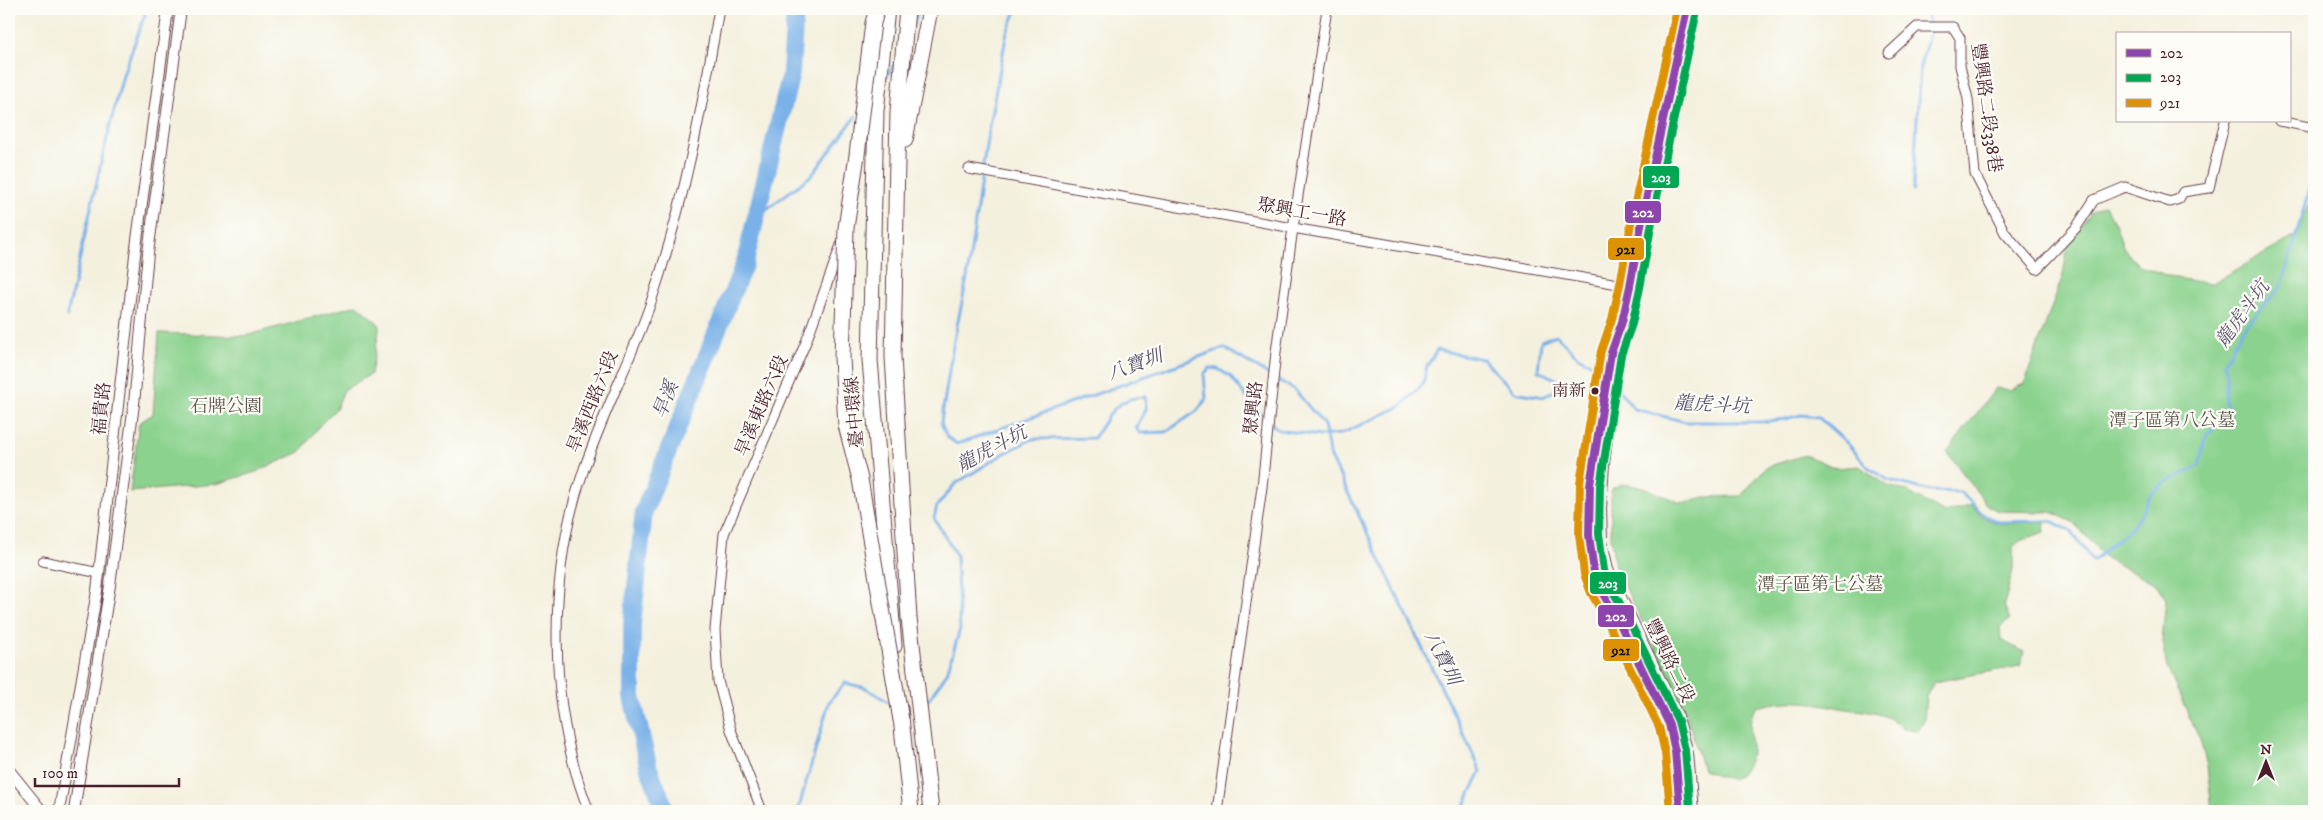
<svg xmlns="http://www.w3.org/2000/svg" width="2323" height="820" font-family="'IM FELL DW Pica','Noto Serif TC',serif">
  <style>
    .green { fill: #8ad28d; stroke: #6a785c }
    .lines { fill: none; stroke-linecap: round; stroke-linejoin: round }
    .stream { stroke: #79b1e8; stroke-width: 3 }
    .river { stroke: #79b1e8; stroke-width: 18 }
    .minor-casing { stroke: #643e46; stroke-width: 11 }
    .tertiary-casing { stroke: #643e46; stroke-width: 12 }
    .motorway-casing { stroke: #643e46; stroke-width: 17 }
    .minor { stroke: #fff; stroke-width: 9 }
    .tertiary { stroke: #fff; stroke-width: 10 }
    .motorway { stroke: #fff; stroke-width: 15 }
    .motorway-bridge-casing { stroke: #643e46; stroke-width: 17; stroke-linecap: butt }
    .motorway-bridge { stroke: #fff; stroke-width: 15 }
    .bus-1-casing { stroke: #fdfcf7; stroke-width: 11 }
    .bus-2-casing { stroke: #fdfcf7; stroke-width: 11 }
    .bus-3-casing { stroke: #fdfcf7; stroke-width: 11 }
    .bus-1 { stroke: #8e44ad; stroke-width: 8 }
    .bus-2 { stroke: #00a651; stroke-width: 8 }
    .bus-3 { stroke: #dd9206; stroke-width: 8 }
    .bus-dot { fill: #4a1f2b; stroke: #fdfcf7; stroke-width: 2 }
    .labels { text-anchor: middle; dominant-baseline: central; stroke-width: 4.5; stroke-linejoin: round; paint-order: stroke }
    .bus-label { font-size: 17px; fill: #4a1f2b; stroke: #fdfcf7; text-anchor: end }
    .street-label { font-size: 18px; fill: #4a1f2b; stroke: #fdfcf7 }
    .park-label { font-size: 18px; fill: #5d5548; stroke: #fdfcf7 }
    .water-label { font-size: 19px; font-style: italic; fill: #5a526d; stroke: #fdfcf7 }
    .line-badge { stroke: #fdfcf7; stroke-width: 2 }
    .badge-label { font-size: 14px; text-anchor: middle; font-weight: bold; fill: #fff }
    .pale-badge-label { font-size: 14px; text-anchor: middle; font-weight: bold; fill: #111 }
  </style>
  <rect width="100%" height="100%" fill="#fdfcf7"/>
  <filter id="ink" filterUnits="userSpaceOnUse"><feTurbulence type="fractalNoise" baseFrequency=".02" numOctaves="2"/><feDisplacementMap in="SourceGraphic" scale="10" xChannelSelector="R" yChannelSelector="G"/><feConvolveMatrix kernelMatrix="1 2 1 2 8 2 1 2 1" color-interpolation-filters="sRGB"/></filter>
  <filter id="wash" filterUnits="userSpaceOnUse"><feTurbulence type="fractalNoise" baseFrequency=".0096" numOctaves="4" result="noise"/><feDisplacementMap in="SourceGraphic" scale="20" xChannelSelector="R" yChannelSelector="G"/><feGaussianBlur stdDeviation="1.12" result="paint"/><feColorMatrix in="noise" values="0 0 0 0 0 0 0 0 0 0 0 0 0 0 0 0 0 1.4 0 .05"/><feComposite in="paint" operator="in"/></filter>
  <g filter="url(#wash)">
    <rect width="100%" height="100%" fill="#f4f0de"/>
    <path class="green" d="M2314 194V811H2212L2207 766 2200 740 2167 668 2162 641 2166 599 2156 584 2106 558 2073 522 2051 512 1998 511 1987 505 1947 452 1996 388 2010 390 2024 384 2063 275 2069 239 2092 211 2105 205 2115 223 2124 249 2139 266 2176 278 2211 284 2294 237Z
      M357 305 380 325 371 374 344 390 336 409 320 425 300 452 256 472 216 484 130 492 139 423 153 414 159 333 245 336Z
      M1805 455 1836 468 1859 466 1888 486 1906 491 1945 513 1972 505 1982 517 1997 523 2045 522 2044 532 2020 541 2013 547V570L2004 605 2010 620 2000 627 2001 640 2024 652 2020 666 1934 682 1926 697 1924 721 1918 730 1903 729C1887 710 1863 712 1840 708 1822 704 1805 701 1787 702 1777 702 1766 705 1756 707 1740 729 1767 760 1732 779L1717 776 1703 770 1684 707 1615 566 1611 540V489L1622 484 1643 487 1681 503 1705 497 1741 496 1766 467Z"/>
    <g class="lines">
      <path class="stream" d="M1017 9 1007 32 988 131 967 278 953 345 941 423 947 437 957 444 1224 348 1295 390 1324 425 1329 453 1481 771 1462 811
        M912 26 920 9
        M886 77 896 62
        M1913 190 1920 67 1930 31 1927 9
        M756 217 812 175 856 116
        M67 316 102 158 123 75 147 9
        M1616 387 1634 409 1686 422H1761L1785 419 1801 415 1818 417 1846 442 1868 467 1888 480 1930 491 1960 492 1985 516 1999 522 2051 521 2071 531 2093 561 2132 527 2141 515 2150 495 2166 482 2200 466 2204 441 2207 433 2220 424 2229 412C2220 391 2231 381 2224 363L2245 326 2281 287 2314 174
        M924 706 947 673 960 629 956 555 934 518 937 506 955 484 1005 453 1032 439 1094 438C1108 416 1116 397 1145 397L1146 409 1136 428 1140 433 1166 432 1197 411 1206 399 1204 374 1210 368 1218 369 1231 377 1257 411 1279 430 1320 436 1341 434 1401 406 1423 384 1427 366 1437 350 1483 359 1515 392 1543 397 1560 388 1556 379 1538 371 1541 341 1556 335 1578 357 1601 368 1604 372
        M798 811 829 702 845 683 866 688 893 705"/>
      <path class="river" d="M666 811 649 769 632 697V625L644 511 745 262 791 73 795 9"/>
    </g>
  </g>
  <g filter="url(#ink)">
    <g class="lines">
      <g class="minor-casing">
        <path id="minor" d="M1889 53 1917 27H1953L1960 38V66L1968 99 1975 174 2005 233 2037 269 2076 228 2094 200 2125 187 2170 202 2179 199 2183 192 2209 188 2225 121
          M2279 121 2314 128
          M969 169 1293 228 1630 286
          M43 561 99 573
          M589 811C548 708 547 576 583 472 602 415 630 362 650 305 683 208 702 109 719 9
          M762 811 731 730 718 681 715 630 724 534 806 342 841 245
          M1217 811 1262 487 1276 352 1293 228 1327 9"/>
      </g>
      <g class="tertiary-casing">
        <path id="tertiary" d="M1687 9 1622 322 1604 464 1601 508 1602 541 1608 570 1678 717 1688 753 1693 811
          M1617 336 1611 353 1590 485 1589 535 1594 572 1600 589 1616 616 1669 724 1675 751 1680 811
          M9 770 42 811
          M59 811 97 591 135 255 168 9
          M74 811 110 585 134 404 148 253 181 9"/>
      </g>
      <g class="motorway-casing">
        <path id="motorway" d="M887 9 876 111 870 360 894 646
          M907 9 898 112 893 357 909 618 931 811
          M905 140 930 9
          M900 708 911 811"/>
      </g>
      <use href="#minor" class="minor"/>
      <use href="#tertiary" class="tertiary"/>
      <use href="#motorway" class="motorway"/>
      <g class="motorway-bridge-casing">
        <path id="motorway-bridge" d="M877 9 873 23 857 155 846 228 842 358 846 425 860 479 901 720"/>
      </g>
      <use href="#motorway-bridge" class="motorway-bridge"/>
      <g class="bus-1-casing">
        <path id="bus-1" d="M1680 811 1675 751 1669 724 1616 616 1600 589 1594 572 1589 535 1590 485 1611 353 1622 322 1630 286 1644 209 1687 9"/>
      </g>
      <g class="bus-2-casing">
        <path id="bus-2" d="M1690 810 1685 750 1678 721 1625 612 1609 585 1604 570 1599 534 1600 486 1621 355 1632 324 1640 288 1654 211 1697 11"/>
      </g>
      <g class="bus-3-casing">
        <path id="bus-3" d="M1670 811 1665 753 1659 727 1607 621 1591 593 1584 574 1579 535 1580 483 1601 351 1612 319 1620 284 1634 207 1677 9"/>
      </g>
      <use href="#bus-1" class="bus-1"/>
      <use href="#bus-2" class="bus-2"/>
      <use href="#bus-3" class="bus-3"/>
    </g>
  </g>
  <circle class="bus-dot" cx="1595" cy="391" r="4.5"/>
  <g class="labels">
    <g class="bus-label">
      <text x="1586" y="391">南新</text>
    </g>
    <g class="street-label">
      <text transform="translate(1986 108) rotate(82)">豐興路二段338巷</text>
      <text transform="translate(1302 213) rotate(10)">聚興工一路</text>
      <text transform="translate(593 402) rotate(-68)">旱溪西路六段</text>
      <text transform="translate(762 406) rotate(-67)">旱溪東路六段</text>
      <text transform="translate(1254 408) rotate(-84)">聚興路</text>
      <text transform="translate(102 409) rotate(-84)">福貴路</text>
      <text transform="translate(855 412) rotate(-95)">臺中環線</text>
      <text transform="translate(1669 661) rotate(64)">豐興路二段</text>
    </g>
    <g class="park-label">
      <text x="226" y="407">石牌公園</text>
      <text x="2172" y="421">潭子區第八公墓</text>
      <text x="1820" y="585">潭子區第七公墓</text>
    </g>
    <g class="water-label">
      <text transform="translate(2243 314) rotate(-54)">龍虎斗坑</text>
      <text transform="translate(1135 365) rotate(-20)">八寶圳</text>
      <text transform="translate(666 400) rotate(-68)">旱溪</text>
      <text transform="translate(1712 405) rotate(3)">龍虎斗坑</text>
      <text transform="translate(992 449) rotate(-28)">龍虎斗坑</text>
      <text transform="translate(1442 658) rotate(64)">八寶圳</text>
    </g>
  </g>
  <g class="line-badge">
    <rect x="1642" y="165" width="38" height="24" rx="5" fill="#00a651"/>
    <rect x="1624" y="200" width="38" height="24" rx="5" fill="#8e44ad"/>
    <rect x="1607" y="237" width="38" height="24" rx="5" fill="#dd9206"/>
    <rect x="1589" y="571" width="38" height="24" rx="5" fill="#00a651"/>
    <rect x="1597" y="604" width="38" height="24" rx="5" fill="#8e44ad"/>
    <rect x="1602" y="638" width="38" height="24" rx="5" fill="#dd9206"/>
  </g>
  <g class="badge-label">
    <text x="1661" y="182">203</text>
    <text x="1643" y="217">202</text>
    <text x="1608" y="588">203</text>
    <text x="1616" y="621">202</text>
  </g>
  <g class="pale-badge-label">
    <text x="1626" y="254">921</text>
    <text x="1621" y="655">921</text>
  </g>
  <rect width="2323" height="820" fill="none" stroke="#fdfcf7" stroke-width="30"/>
  <rect x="2116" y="32" width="175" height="90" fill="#fdfcf7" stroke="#b5a4a5"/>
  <rect x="2126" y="49" width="25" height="8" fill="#8e44ad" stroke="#b5a4a5"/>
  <text x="2160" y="58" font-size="15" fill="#4a1f2b">202</text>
  <rect x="2126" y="74" width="25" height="8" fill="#00a651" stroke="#b5a4a5"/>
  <text x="2160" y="82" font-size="15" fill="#4a1f2b">203</text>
  <rect x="2126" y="99" width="25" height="8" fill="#dd9206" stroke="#b5a4a5"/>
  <text x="2160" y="108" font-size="15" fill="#4a1f2b">921</text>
  <g transform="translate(2266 762)" stroke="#fdfcf7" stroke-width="4" paint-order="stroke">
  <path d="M0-4L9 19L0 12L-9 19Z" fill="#4a1f2b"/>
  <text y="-8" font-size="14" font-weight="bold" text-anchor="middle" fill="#4a1f2b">N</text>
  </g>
  <path d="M35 778v8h144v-8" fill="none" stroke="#4a1f2b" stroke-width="2.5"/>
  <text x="42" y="778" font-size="15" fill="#4a1f2b" stroke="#fdfcf7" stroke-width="4" paint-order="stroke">100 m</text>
</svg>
